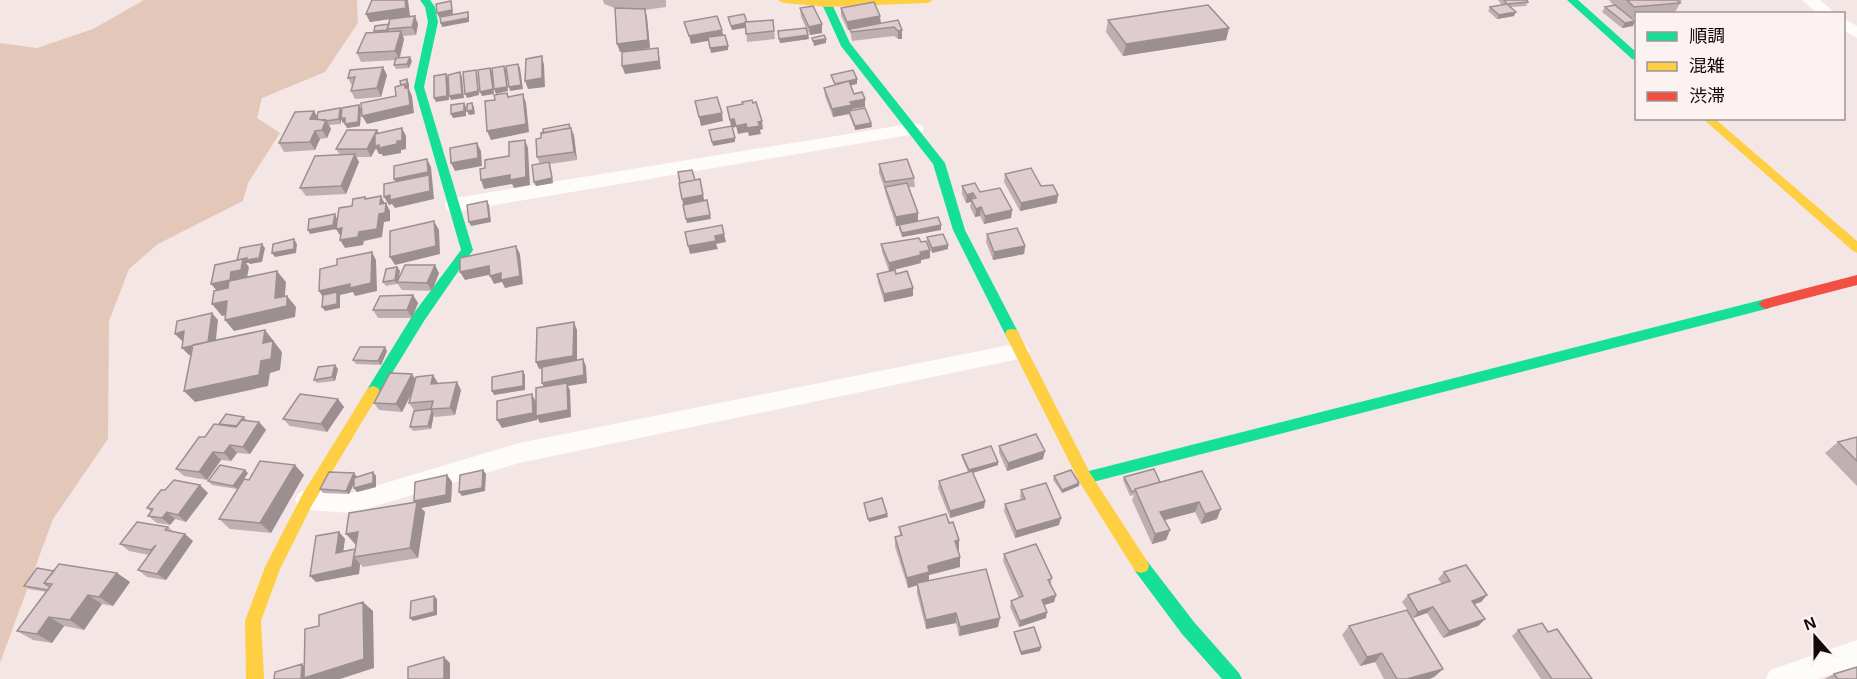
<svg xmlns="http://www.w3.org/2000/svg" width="1857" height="679" font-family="Helvetica,'Noto Sans JP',sans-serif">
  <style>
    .green { fill: #e3c7b8 }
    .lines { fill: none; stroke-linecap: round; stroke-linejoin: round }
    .street { fill: #fefbfb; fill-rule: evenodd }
    .fast { fill: #16e098; fill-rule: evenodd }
    .slow { fill: #ffcf43; fill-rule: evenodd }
    .jam { fill: #f24e42; fill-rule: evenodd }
    .wall { fill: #bfafb2 }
    .shaded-wall { fill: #9b8f91 }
    .building { fill: #decccf; stroke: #9b8f91; stroke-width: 1.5 }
  </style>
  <rect width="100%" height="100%" fill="#f5e6e6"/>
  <path class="green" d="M144 0H357L358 23 325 72 262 98 257 118 280 133 248 183 243 201 158 244 129 269 109 321 108 439 53 519 0 663V43L37 48 93 29Z"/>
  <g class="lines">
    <path class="street" d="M1802 0H1820L1836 14H1818Z
      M1844 19 1857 26V38L1844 31Z
      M915 123 921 125 924 129 921 133 454 212 447 210 445 205 447 200 454 198Z
      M1019 343 1026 345 1030 351 1026 357 1019 359 519 463 352 513 307 510 299 507 295 500 299 493 307 490 352 493 519 443Z
      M1857 640V666L1818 679H1766L1770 670Z"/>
    <path class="fast" d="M420 0H430L435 7 438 22 424 87 473 250 424 321 378 396H368L366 392 368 388 414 313 461 250 414 87 428 22 425 7Z
      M1567 0H1578L1636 52V60L1632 59Z
      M827 1 832 4 850 43 945 163 965 230 1019 334 1017 338H1007L953 230 933 164 841 46 822 4Z
      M1765 299 1772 304 1770 308 1085 484 1080 483 1078 478 1080 473 1085 472Z
      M1141 559 1147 561 1194 622 1239 673 1242 679H1222L1182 634 1135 571 1133 566 1135 561Z"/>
    <path class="slow" d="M778 0H933L928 3 827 7 783 3Z
      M1702 118H1714L1857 241V253L1853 251Z
      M1012 329 1017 330 1090 473 1147 561 1149 566 1147 571 1141 573 1135 571 1080 483 1005 334 1007 330Z
      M373 386 378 388 380 392 312 505 280 569 261 621 264 679H246L245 621 265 567 302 495 368 388Z"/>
    <path class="jam" d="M1857 275V285L1765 309 1758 304 1765 299Z"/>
  </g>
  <path class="wall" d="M603 0H666V7L645 10 647 17 650 48 620 52 615 8 612 7 604 4Z
    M1498 0H1527L1528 2 1526 6 1511 7 1514 16 1497 19 1488 11 1490 7 1502 5Z
    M1609 0H1682L1674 14H1636V18H1631L1633 26 1622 28 1602 12 1605 7 1614 6Z
    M800 8 822 33 810 35 807 29 809 39 780 43 778 31 806 28 801 17Z
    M841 8 902 30V39H898L894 36 852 41 850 30H848L841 16Z
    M366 14 410 16 418 24 416 35 403 36 404 39 400 58 412 61 409 68 396 69 394 65 396 60 361 62 357 53 374 32V31L389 24 390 19 370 22Z
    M728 17 747 22 773 20 775 39 747 42 746 28 732 30Z
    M1108 20 1229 28 1226 40 1123 56 1106 32Z
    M387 75 381 97 355 99 351 91 352 86 348 78Z
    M831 75 857 79V84L851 85 854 94 865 107 852 109V111L871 123 872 127 855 130 849 114 833 117 825 96 824 88 835 85 832 79Z
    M340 108 341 111 361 109 360 126 347 128 345 124V122L343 123 341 119V124L329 125 331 129 327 138 320 139 315 150 284 152 279 143 314 111 318 118Z
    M569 124 574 136 577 160 550 164 553 183 536 186 534 182 540 164 537 157 541 138Z
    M377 130 378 133 406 136V149L401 150V153L383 156 382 154H379L376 148 371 157H356L359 162 346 194 306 196 300 188 340 155 336 149Z
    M879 164 914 178 915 187H909L918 213V221L941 225V230L902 237 899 229V225L896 226 886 195 885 190 879 173Z
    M1005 174 1041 186 1057 203 1020 211 1004 182Z
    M962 186 980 192 1012 210 1011 218 984 224 980 216 975 217 970 207 971 202 966 203 962 194Z
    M987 234 1025 246 1024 254 993 260 986 242Z
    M927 237 948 249 932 253 927 242Z
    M921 242 930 250V258L921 260V263L889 271 882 252 881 244Z
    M397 267 400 271 398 280 439 273 432 291 402 290 397 283V284L386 286 383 282Z
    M877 274H896L913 296 884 302 878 282Z
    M413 295 418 303 412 318H378L373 310Z
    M387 351 381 365 356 364 353 360Z
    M338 369 335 381 317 383 314 380Z
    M416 379 438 383 461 390 455 415 435 417 434 414 431 429 413 431 410 427 414 410 409 403 412 393 402 412 379 410 374 403Z
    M338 399 344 407 327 432 290 426 283 419Z
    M244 417 247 420 259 422 266 430 250 454 237 453 231 461 221 460 207 480 184 476 176 469 205 437 221 425 219 424Z
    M1857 437V486L1825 453 1838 442Z
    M999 446 1043 459 1007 471 999 453Z
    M962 455 998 465 973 473 985 501 984 508 950 518 938 488 939 481 968 472 962 458Z
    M1202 471 1217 519 1201 524 1195 512 1165 520 1170 530 1166 540 1152 544 1132 500 1134 495 1130 496 1123 480 1124 477 1160 482Z
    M373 472 376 476V487L357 492 354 488V484L349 494 323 493 320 489 354 473 357 477Z
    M248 473 244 479 249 480 304 475 271 533 230 529 219 519 237 489 212 485 208 481Z
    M447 475 452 482 451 502 421 508 425 512 418 558 363 567 360 564 359 574 316 582 339 532 345 539 343 551 355 550 356 544H355L415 502Z
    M1054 476 1079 483V486L1062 493 1053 480Z
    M165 490 208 493 186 522 175 519 170 525 157 523 148 516 151 512 147 508Z
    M1021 490 1059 525 1015 538 1004 511 1005 504 1021 500 1020 497Z
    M949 523 959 540V550H958L960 567 929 575V581L998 627 959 636 956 623 926 629 917 593V585L908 588 895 547V537L900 536 899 527Z
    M168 527 174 532 193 541 166 580 147 577 138 570 149 555 129 551 120 544Z
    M1004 554 1052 578 1051 584 1056 595 1054 602 1045 605 1046 618 1019 627 1010 607 1011 601 1019 598 1003 561Z
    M54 571 117 573 130 582 113 606 102 604 84 630 64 626 52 643 33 640 17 631 47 592 29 589 24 586Z
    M1444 572 1487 595 1481 602 1474 604 1485 619 1478 626 1443 638 1427 613 1413 618 1402 602 1408 595 1442 584 1438 579Z
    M1349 626 1443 669 1434 677 1429 679H1384L1375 662 1360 666 1342 635Z
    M1518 630 1548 632 1592 679H1541L1512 636Z
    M1014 632 1041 647 1040 651 1021 655 1014 635Z
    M1834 674 1857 679H1824Z"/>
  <path class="shaded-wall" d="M405 0H408L410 16 370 22 366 14Z
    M451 1 453 14 439 17 437 13Z
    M645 9 647 17 650 48 620 52 617 44Z
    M468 12 469 17V22L442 27 441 23Z
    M1516 12 1514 16 1497 19 1499 15Z
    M415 16 418 24 416 35 412 27Z
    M880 16 881 24 848 30 847 22Z
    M1635 21 1633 26 1622 28 1625 23Z
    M748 23V27L732 30 731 26Z
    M822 24V33L810 35 809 27Z
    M1229 28 1226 40 1123 56 1126 44Z
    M722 30 724 38 691 44 689 36Z
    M902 30V39H898V31Z
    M401 31 404 39 399 59 395 51Z
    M808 35 809 39 780 43 779 39Z
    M826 39V43L814 46 813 41Z
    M728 46V50L711 53 710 48Z
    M658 48 661 69 625 74 622 66Z
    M542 56 544 65 545 87 528 89 525 81Z
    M410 57 412 61 409 68 407 64Z
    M518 64 520 68 523 89 510 91 509 87Z
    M504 66 506 70 508 91 496 94 494 89Z
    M383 67 387 75 381 97 377 88Z
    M490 68 492 72 494 94 482 96 480 92Z
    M476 70 477 74 479 95 467 98 465 94Z
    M460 72 462 77 464 98 451 100 449 96Z
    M446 74 448 78 449 100 436 102 434 98Z
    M407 79 409 84V89L412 96 414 113 367 124 362 116 403 92Z
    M857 79V84L836 88 835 84Z
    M523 94 526 103 529 132 491 140 487 131Z
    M865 99V107L852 109V113L849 111V114L833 117 832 109 850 102Z
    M464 103 466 107V116L453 118 451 114Z
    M472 103 474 107 475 114 469 115 467 111Z
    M359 105 361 109 360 126 347 128 345 124Z
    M340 108 342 112 348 122 343 123 341 119V124L339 119Z
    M314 111 319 120 310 119Z
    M722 113 723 121 701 126 699 117Z
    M734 119 736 127 731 128 730 120Z
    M326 120 331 129 327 138 322 130Z
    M762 121 763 129 760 130 761 134 749 136 747 128Z
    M871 123 872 127 855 130V126Z
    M746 124 748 132 738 134 736 126Z
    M402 128 406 136V149L401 150V153L383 156 382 154H379L376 148 371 157 367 149 377 130 381 138 397 141Z
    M571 128 574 136 577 160 574 152Z
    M315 131 320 139 315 150 310 142Z
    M735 138V142L713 146 712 142Z
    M525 140 528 148 530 185 514 188 512 184 484 189 481 180 510 175Z
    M477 143 481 151 482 166 455 171 451 163Z
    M355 154 359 162 346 194 341 186Z
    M427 159 431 167 434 199 395 208 392 204 389 205 384 197 399 187 394 179Z
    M549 162 553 183 536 186 534 182Z
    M973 193V201L971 199V202L966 203 967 195Z
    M703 195 705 203 684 208 682 199Z
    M1058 195 1057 203 1020 211 1021 203Z
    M381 196 385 204H380Z
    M487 201 489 205 491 222 471 226 469 222Z
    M386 203 390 211V221L384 222 382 237 364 241 363 245 345 248 340 240 379 214Z
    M981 207 980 216 975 217 976 209Z
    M1012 210 1011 218 984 224 985 216Z
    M918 213V222L896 226V217Z
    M335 214 337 219 336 229 310 234 308 230Z
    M710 215 711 219 687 223 686 219Z
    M434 221 439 230 440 254 395 265 390 257Z
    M941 225V230L902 237V233Z
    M342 228 341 237 336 229Z
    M724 234 726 242 716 244 718 249 690 254 688 246 715 236Z
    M294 239 297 244 296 253 275 257 272 253Z
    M262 244 265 248 262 262 250 264 249 263H246L249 267 247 278 236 288 218 292 211 284 231 272 237 260Z
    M948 245V249L932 253V248Z
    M516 246 520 254 523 284 505 288 502 282 494 284 490 276Z
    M1025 246 1024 254 993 260 994 252Z
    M930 250V258L921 260V263L889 271V263Z
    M372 252 376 260 377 291 355 296 353 292 340 295V308L325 311 322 307 324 299 319 291Z
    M435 265 439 273 432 291 427 283Z
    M489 266 493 274 465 280 460 272Z
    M397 267 400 271 397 284 395 280Z
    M277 271 286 282 284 306 287 296 296 307 295 317 234 331 225 320 275 298Z
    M913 288V296L884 302V294Z
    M413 295 418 303 412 318 407 310Z
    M227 301 236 313 222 316 212 304Z
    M212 313 218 320 215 349 189 355 182 348Z
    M574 322 577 330V363L539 369 536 362Z
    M265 330 282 352 280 370 270 373 268 386 195 402 184 391 263 343Z
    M184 331 191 339 182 341 175 334Z
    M385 347 387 351 381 365 378 361Z
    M583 359 586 366 587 383 568 386 570 390 571 417 540 423 537 418V420L502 428 497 420 532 394 536 402 546 391 542 383Z
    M335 365 338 369 335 381 332 377Z
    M523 371 525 375V390L494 395 492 391Z
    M412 374 417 382 402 412 396 404Z
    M433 375 438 383 431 384Z
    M457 382 461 390 455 415 450 408Z
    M338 399 344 407 327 432 321 424Z
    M432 411 434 414 431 429 428 426Z
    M259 422 266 430 250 454 243 447Z
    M230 445 237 453 231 461 224 453Z
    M1045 451 1043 459 1007 471 1008 463Z
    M213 452 221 460 207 480 199 472Z
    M998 462V465L969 474V470Z
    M295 465 304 475 271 533 260 523Z
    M245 470 248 473 237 489 233 486Z
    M483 470 486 474 485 491 462 496 459 492Z
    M373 472 376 476V487L357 492 354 488Z
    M354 473 357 477 349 494 346 491Z
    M447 475 452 482 451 502 421 508 425 512 418 558 410 548 416 505 414 501Z
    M1079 483V486L1062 493V490Z
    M200 485 208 493 186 522 178 515Z
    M985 501 984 508 950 518V511Z
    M1199 502 1195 512 1157 522 1160 512Z
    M1221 509 1217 519 1201 524 1205 514Z
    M167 512 175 519 170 525 162 518Z
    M887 514 888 517 869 522 868 519Z
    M1061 518 1059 525 1015 538 1016 531Z
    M1170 530 1166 540 1152 544 1155 534Z
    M339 532 345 539 342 560 336 553Z
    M358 532 367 542 355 544 346 534Z
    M185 534 193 541 166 580 157 574Z
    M959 540V550L954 551 955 541Z
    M354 557 360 564 359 574 316 582 310 576Z
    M960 557V567L929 575V582L908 588 907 578 928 566Z
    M117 573 130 582 113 606 99 597Z
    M88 595 102 604 84 630 70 620Z
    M1056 595 1054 602 1041 606 1042 600Z
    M1487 595 1481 602 1465 607 1472 601Z
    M434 596 437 599V615L413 621 410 618Z
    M363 602 373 611 374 668 340 679H301L302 664 305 667Z
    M1433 607 1427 613 1413 618 1418 612Z
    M1047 612 1046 618 1019 627 1020 621Z
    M956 613V623L926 629V620Z
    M49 617 64 626 52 643 37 634Z
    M1000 618 998 627 959 636 960 627Z
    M1485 619 1478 626 1443 638 1449 631Z
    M1041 647 1040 651 1021 655V652Z
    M1382 653 1375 662 1360 666 1367 657Z
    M444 657 450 663V679H444Z
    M1443 669 1434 677 1429 679H1407Z"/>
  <path class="building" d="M372 0H405L406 8 366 14Z
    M1504 0H1527L1528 2 1507 4Z
    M1627 0H1677L1680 3 1634 7Z
    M451 1 452 10 437 13 436 4Z
    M874 2 880 16 847 22 841 8Z
    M1507 4 1516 12 1499 15 1490 7Z
    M1208 5 1229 28 1126 44 1108 20Z
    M1615 5 1635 21 1625 23 1605 7Z
    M813 6 822 24 809 27 800 8Z
    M615 8 645 9 648 40 617 44Z
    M468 12V18L441 23 440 17Z
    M744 14 747 22H745V23L731 26 728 17Z
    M415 16 412 27 387 29 390 19Z
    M717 16 722 30 689 36 684 22Z
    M773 20 774 31 746 34 745 22Z
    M898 20 902 30 898 31 894 27 851 32 850 29Z
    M389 24 387 29 388 30 374 31 375 26Z
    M806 28 808 35 779 39 778 31Z
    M401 31 395 51 357 53 366 33Z
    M725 35 728 46 710 48 708 37Z
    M824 35 826 39 813 41 812 38Z
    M658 48 659 61 622 66V52Z
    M542 56V78L525 81 526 59Z
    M410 57 407 64 394 65 396 58Z
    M518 64 521 85 509 87 506 66Z
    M504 66 507 87 494 89 492 68Z
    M383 67 377 88 351 91 355 77 348 78 350 70Z
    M490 68 493 89 480 92 478 70Z
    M476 70 478 91 465 94 463 72Z
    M853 70 857 79 835 84 831 75Z
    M460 72 462 94 449 96 448 75Z
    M446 74 447 96 434 98V76Z
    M407 79V87H406L405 84 401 85 400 81Z
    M849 81 854 94 862 92 865 99 850 102 852 105 832 109 824 88Z
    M405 84V88H408L410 105 362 116 361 103 396 96 395 87Z
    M507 93 508 97 523 94 526 124 487 131 485 101 495 100 494 95Z
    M717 97 722 113 699 117 695 101Z
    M752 100 753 103 756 102 762 121 758 122 760 126 747 128 746 124 736 126 734 119 730 120 727 107 743 104 742 102Z
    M464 103V111L451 114V105Z
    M472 103 473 110 467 111V104Z
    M359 105 358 122 345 124V118H341L342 108Z
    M340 108 339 119 326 121 317 119 318 112Z
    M865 108 871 123 855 126 849 111Z
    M314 111 310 119 326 120 322 130 315 131 310 142 279 143 295 112Z
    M569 124 570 128 543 133V129Z
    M732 126 735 138 712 142 709 130Z
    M402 128V141H397V144L379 148V145L375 146V134Z
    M571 128 574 152 537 157 536 139 541 138V133Z
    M347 130H377L367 149H336Z
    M525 140 526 177 510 180V175L481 180 480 169 485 168V160L509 156V142Z
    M477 143 478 158 451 163 450 148Z
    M355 154 341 186 300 188 315 156Z
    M427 159 428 172 394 179V166Z
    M907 159 914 178 885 182 879 164Z
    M549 162 552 178 534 182 532 165Z
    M1031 168 1041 186 1053 185 1058 195 1021 203 1005 174Z
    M692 170 695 180 680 183 678 172Z
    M429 175 430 191 390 200V195L384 197V184Z
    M700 179 703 195 682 199 679 183Z
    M907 183 918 213 896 217 885 187Z
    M975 183 980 192 1000 188 1012 210 985 216 981 207 976 209 971 199 976 198 973 193 967 195 962 186Z
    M381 196 380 204 386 203 385 213 379 214 377 229 359 232 358 237 340 240 342 228 336 229 339 208 352 206 353 199 365 197V199Z
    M707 200 710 215 686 219 683 205Z
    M487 201 489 218 469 222 467 205Z
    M335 214 333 225 308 230 309 219Z
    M938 217 941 225 902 233 899 225Z
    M434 221 436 246 390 257V231Z
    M722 225 724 234 715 236 716 241 688 246 685 232Z
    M1017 228 1025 246 994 252 987 234Z
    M943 234 948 245 932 248 927 237Z
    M919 238 921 242 926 241 930 250 920 252 921 255 889 263 881 244Z
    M294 239V249L272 253 273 244Z
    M262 244 259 258 247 260V258L237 260 240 248Z
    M516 246 520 276 501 280V273L490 276 489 266 460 272V258Z
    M372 252 371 283 350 288V284L319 291 320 269 337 265V259Z
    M243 259 241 270 231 272 230 280 211 284 215 265Z
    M405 265H435L427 283 397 282Z
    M397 267 395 280 383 282 386 269Z
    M895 270 896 274 907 271 913 288 884 294 877 274Z
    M277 271 275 298 287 296V306L225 320 227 301 212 304 214 291 228 288 229 281Z
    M337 292V304L322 307 323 295Z
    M413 295 407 310H373L380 296Z
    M212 313 208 342 182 348 184 331 175 334 177 321Z
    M574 322 573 356 536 362 537 328Z
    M265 330 263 343 273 341 271 359 261 361 259 375 184 391 193 345Z
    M360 347H385L378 361 353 360Z
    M583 359 584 375 542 383V367Z
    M335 365 332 377 314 380 318 367Z
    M523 371V386L492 391V377Z
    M390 373 412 374 396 404 374 403Z
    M433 375 431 384 457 382 450 408 431 409 433 401 409 403 416 377Z
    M567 383 568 410 536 416V388Z
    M300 394 338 399 321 424 283 419Z
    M532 394 533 413 497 420V401Z
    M431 409 432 411 428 426 410 427 414 411 432 409Z
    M226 414 244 417 237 426 219 424Z
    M241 420 259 422 243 447 230 445 224 453 213 452 199 472 176 469 199 437H205L214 424 236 427Z
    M1036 434 1045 451 1008 463 999 446Z
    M1857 437V461L1838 442Z
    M991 446 998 462 969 470 962 455Z
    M260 461 295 465 260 523 219 519 244 479 249 480Z
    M220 465 245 470 233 486 208 481Z
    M1154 469 1160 482 1135 489V491L1132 492 1124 477Z
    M483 470 482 488 459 492 460 475Z
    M1071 470 1079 483 1062 490 1054 476Z
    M972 471 985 501 950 511 939 481Z
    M1202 471 1221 509 1205 514 1199 502 1160 512 1170 530 1155 534 1135 489Z
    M329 472 354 473 346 491 320 489Z
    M373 472V483L354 488V478Z
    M447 475 446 495 414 501 415 482Z
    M174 480 200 485 178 515 167 512 162 518 148 516 153 509 147 508 161 490H165Z
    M1046 483 1061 518 1016 531 1005 504 1025 499 1021 490Z
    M882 498 887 514 868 519 864 503Z
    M417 502 410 548 354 557 358 532 346 534 349 513Z
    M946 514 949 523 953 522 959 540 955 541 960 557 928 566 929 572 907 578 895 537 902 535 899 527Z
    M137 522 168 527 165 530 185 534 157 574 138 570 156 545 151 550 120 544Z
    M339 532 336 553 355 549 352 567 310 576 316 536Z
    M1036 544 1052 578 1048 580 1056 595 1042 600 1047 612 1020 621 1011 601 1023 596 1004 554Z
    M59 564 117 573 99 597 88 595 70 620 49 617 37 634 17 631 52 584 44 583Z
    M1466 565 1487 595 1472 601 1485 619 1449 631 1433 607 1418 612 1408 595 1450 581 1444 572Z
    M37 568 54 571 44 583 50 587 48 590 24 586Z
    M986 569 1000 618 960 627 956 613 926 620 917 583Z
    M434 596V612L410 618 411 601Z
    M363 602 364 659 304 678 305 629 319 626V615Z
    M1407 610 1443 669 1407 679H1397L1382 653 1367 657 1349 626Z
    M1542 623 1548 632 1557 629 1592 679H1552L1518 630Z
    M1034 627 1041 647 1021 652 1014 632Z
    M444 657V679H408V667Z
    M302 664 301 679H274L275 672Z
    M1857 667V679H1838L1834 674Z"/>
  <rect x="1635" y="12" width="210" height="108" fill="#fdf2f2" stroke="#9f9595" stroke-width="1.5"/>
  <rect x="1647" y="32" width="30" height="9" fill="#16e098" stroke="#9f9595" stroke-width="1.5"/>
  <text x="1689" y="42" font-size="18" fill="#120a0a">順調</text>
  <rect x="1647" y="62" width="30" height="9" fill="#ffcf43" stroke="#9f9595" stroke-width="1.5"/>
  <text x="1689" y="72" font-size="18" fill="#120a0a">混雑</text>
  <rect x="1647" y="92" width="30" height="9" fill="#f24e42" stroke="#9f9595" stroke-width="1.5"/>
  <text x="1689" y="102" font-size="18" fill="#120a0a">渋滞</text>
  <g transform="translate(1815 637) rotate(339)" stroke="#fdf2f2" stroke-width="4.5" paint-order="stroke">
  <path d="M0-4.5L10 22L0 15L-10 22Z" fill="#120a0a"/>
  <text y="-9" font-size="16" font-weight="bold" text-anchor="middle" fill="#120a0a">N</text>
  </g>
</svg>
